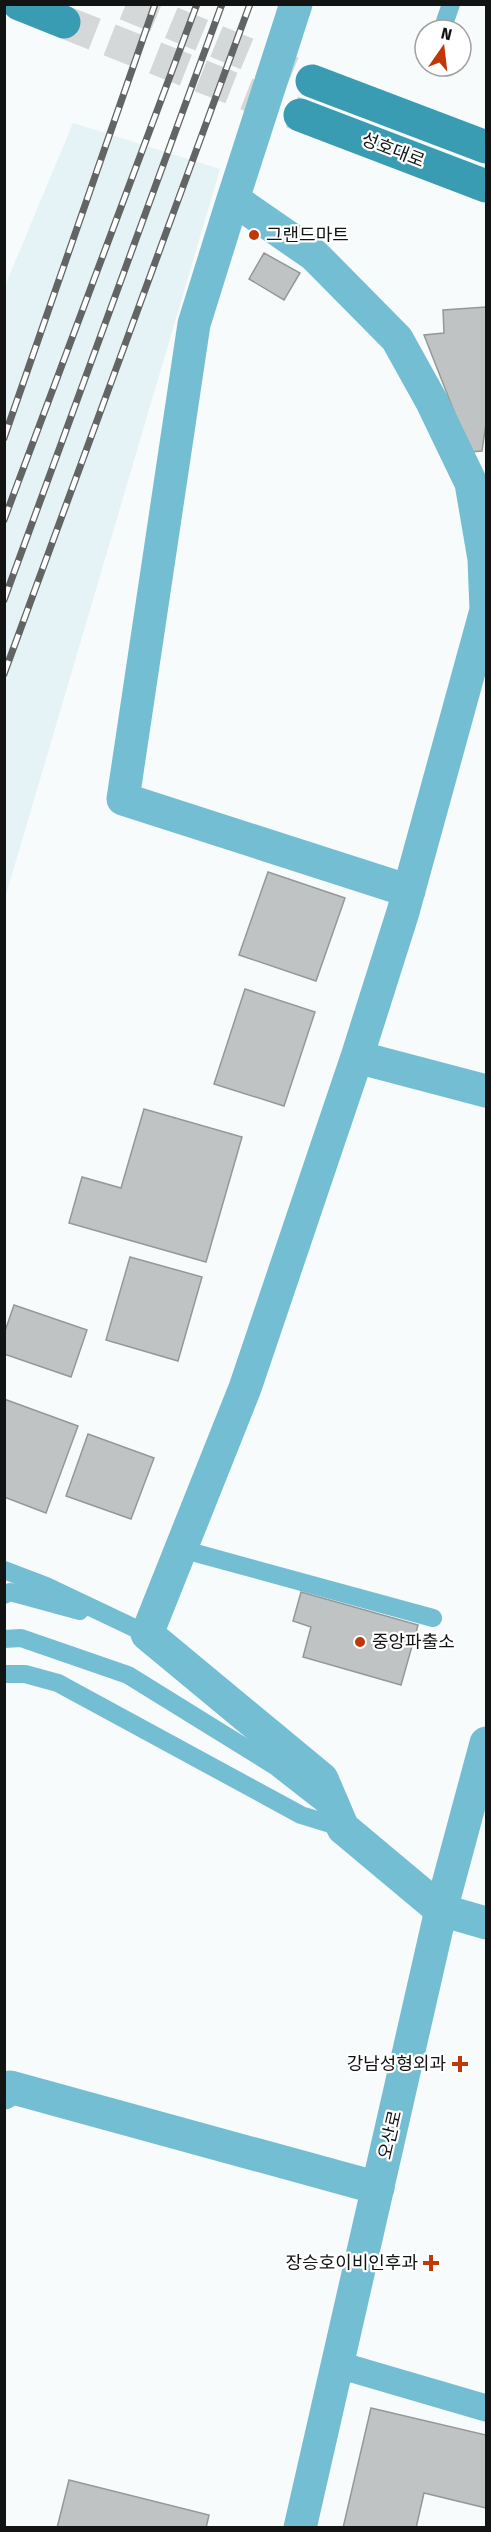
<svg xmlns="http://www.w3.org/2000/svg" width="491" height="2532" font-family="'Fira Sans','Noto Sans KR',sans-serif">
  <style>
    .built { fill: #e5f2f6 }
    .building { fill: #bfc3c4; stroke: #949899; stroke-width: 1.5 }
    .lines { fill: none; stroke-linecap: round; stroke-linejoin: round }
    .secondary-tunnel { stroke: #d5d8d9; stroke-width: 33; stroke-dasharray: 33 16; stroke-linecap: butt }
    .service { stroke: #73bed2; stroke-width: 18 }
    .pedestrian { stroke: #73bed2; stroke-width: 27 }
    .minor { stroke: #73bed2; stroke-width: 33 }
    .tertiary { stroke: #73bed2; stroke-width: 33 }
    .secondary { stroke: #399cb3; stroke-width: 33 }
    .rail-casing { stroke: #636565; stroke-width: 7 }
    .rail { stroke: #fff; stroke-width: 4.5; stroke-dasharray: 14; stroke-linecap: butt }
    .poi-dot { fill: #c03708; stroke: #fff; stroke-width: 2 }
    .labels { text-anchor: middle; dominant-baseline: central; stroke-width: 4.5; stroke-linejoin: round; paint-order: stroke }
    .street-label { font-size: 18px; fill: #121313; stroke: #fff }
    .poi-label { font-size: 18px; fill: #121313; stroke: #fff; text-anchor: start }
  </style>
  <rect width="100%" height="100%" fill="#f7fbfc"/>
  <path class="built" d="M73 123 220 169 5 898V286Z"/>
  <path class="building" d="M264 253 300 273 284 300 249 279Z
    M486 307V423L482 451 470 452 424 335 444 333 443 310Z
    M268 872 345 898 316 981 239 955Z
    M245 989 315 1012 284 1106 214 1084Z
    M144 1109 242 1137 206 1262 69 1223 82 1177 121 1188Z
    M130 1257 202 1277 178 1361 106 1340Z
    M14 1305 87 1330 71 1377 4 1354V1334Z
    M4 1399 78 1426 46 1513 4 1497Z
    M88 1434 154 1458 131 1519 66 1496Z
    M301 1592 418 1625 401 1685 303 1657 311 1627 293 1621Z
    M371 2408 486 2435V2508L424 2493 416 2528H343Z
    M69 2480 209 2515 206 2528H57Z"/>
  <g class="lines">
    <path class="secondary-tunnel" d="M126 4 312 81
      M64 22 300 115"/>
    <path class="service" d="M442 30 451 4
      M181 1549 433 1618
      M4 1570 46 1586 147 1634
      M4 1595 10 1592 80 1611
      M4 1639 21 1638 128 1675 275 1766 330 1809
      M4 1674H25L58 1683 301 1815 343 1828"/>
    <path class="pedestrian" d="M339 2365 486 2408"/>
    <path class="minor" d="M296 4 233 199 314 255 397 339 432 402 471 483 484 559 486 610
      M233 199 194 324 123 799 409 891
      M357 1057 486 1091
      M441 1910 343 1828 322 1779 147 1634 245 1388 357 1057 403 912 486 610
      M4 2093 10 2087 378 2188"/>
    <path class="tertiary" d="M441 1910 486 1923
      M300 2528 441 1910 486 1743"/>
    <path class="secondary" d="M19 4 64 22
      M312 81 486 147
      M300 115 486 186"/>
    <g class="rail-casing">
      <path id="rail" d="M4 438 155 4
        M4 520 197 4
        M4 600 222 4
        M4 674 250 4"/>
    </g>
    <use href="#rail" class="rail"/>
  </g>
  <g class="poi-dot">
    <circle cx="254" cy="235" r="6"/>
    <circle cx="360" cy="1642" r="6"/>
    <path d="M457 2055h6v6h6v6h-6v6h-6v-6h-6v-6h6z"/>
    <path d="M428 2254h6v6h6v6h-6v6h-6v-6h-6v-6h6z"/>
  </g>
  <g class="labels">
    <g class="street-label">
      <text transform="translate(393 150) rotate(21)">성호대로</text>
      <text transform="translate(390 2135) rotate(-77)">오산로</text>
    </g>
    <g class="poi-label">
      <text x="266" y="235">그랜드마트</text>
      <text x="372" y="1642">중앙파출소</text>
      <text x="446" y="2064" text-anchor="end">강남성형외과</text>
      <text x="418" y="2263" text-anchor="end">장승호이비인후과</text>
    </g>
  </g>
  <rect width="491" height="2532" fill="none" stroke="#121313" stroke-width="12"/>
  <g transform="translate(443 48) rotate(14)"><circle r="28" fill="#ffffff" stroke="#a0a1a1" stroke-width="1.5"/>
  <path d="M0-4.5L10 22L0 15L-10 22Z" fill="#c03708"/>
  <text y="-9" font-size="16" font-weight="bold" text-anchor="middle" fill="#121313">N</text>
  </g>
</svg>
